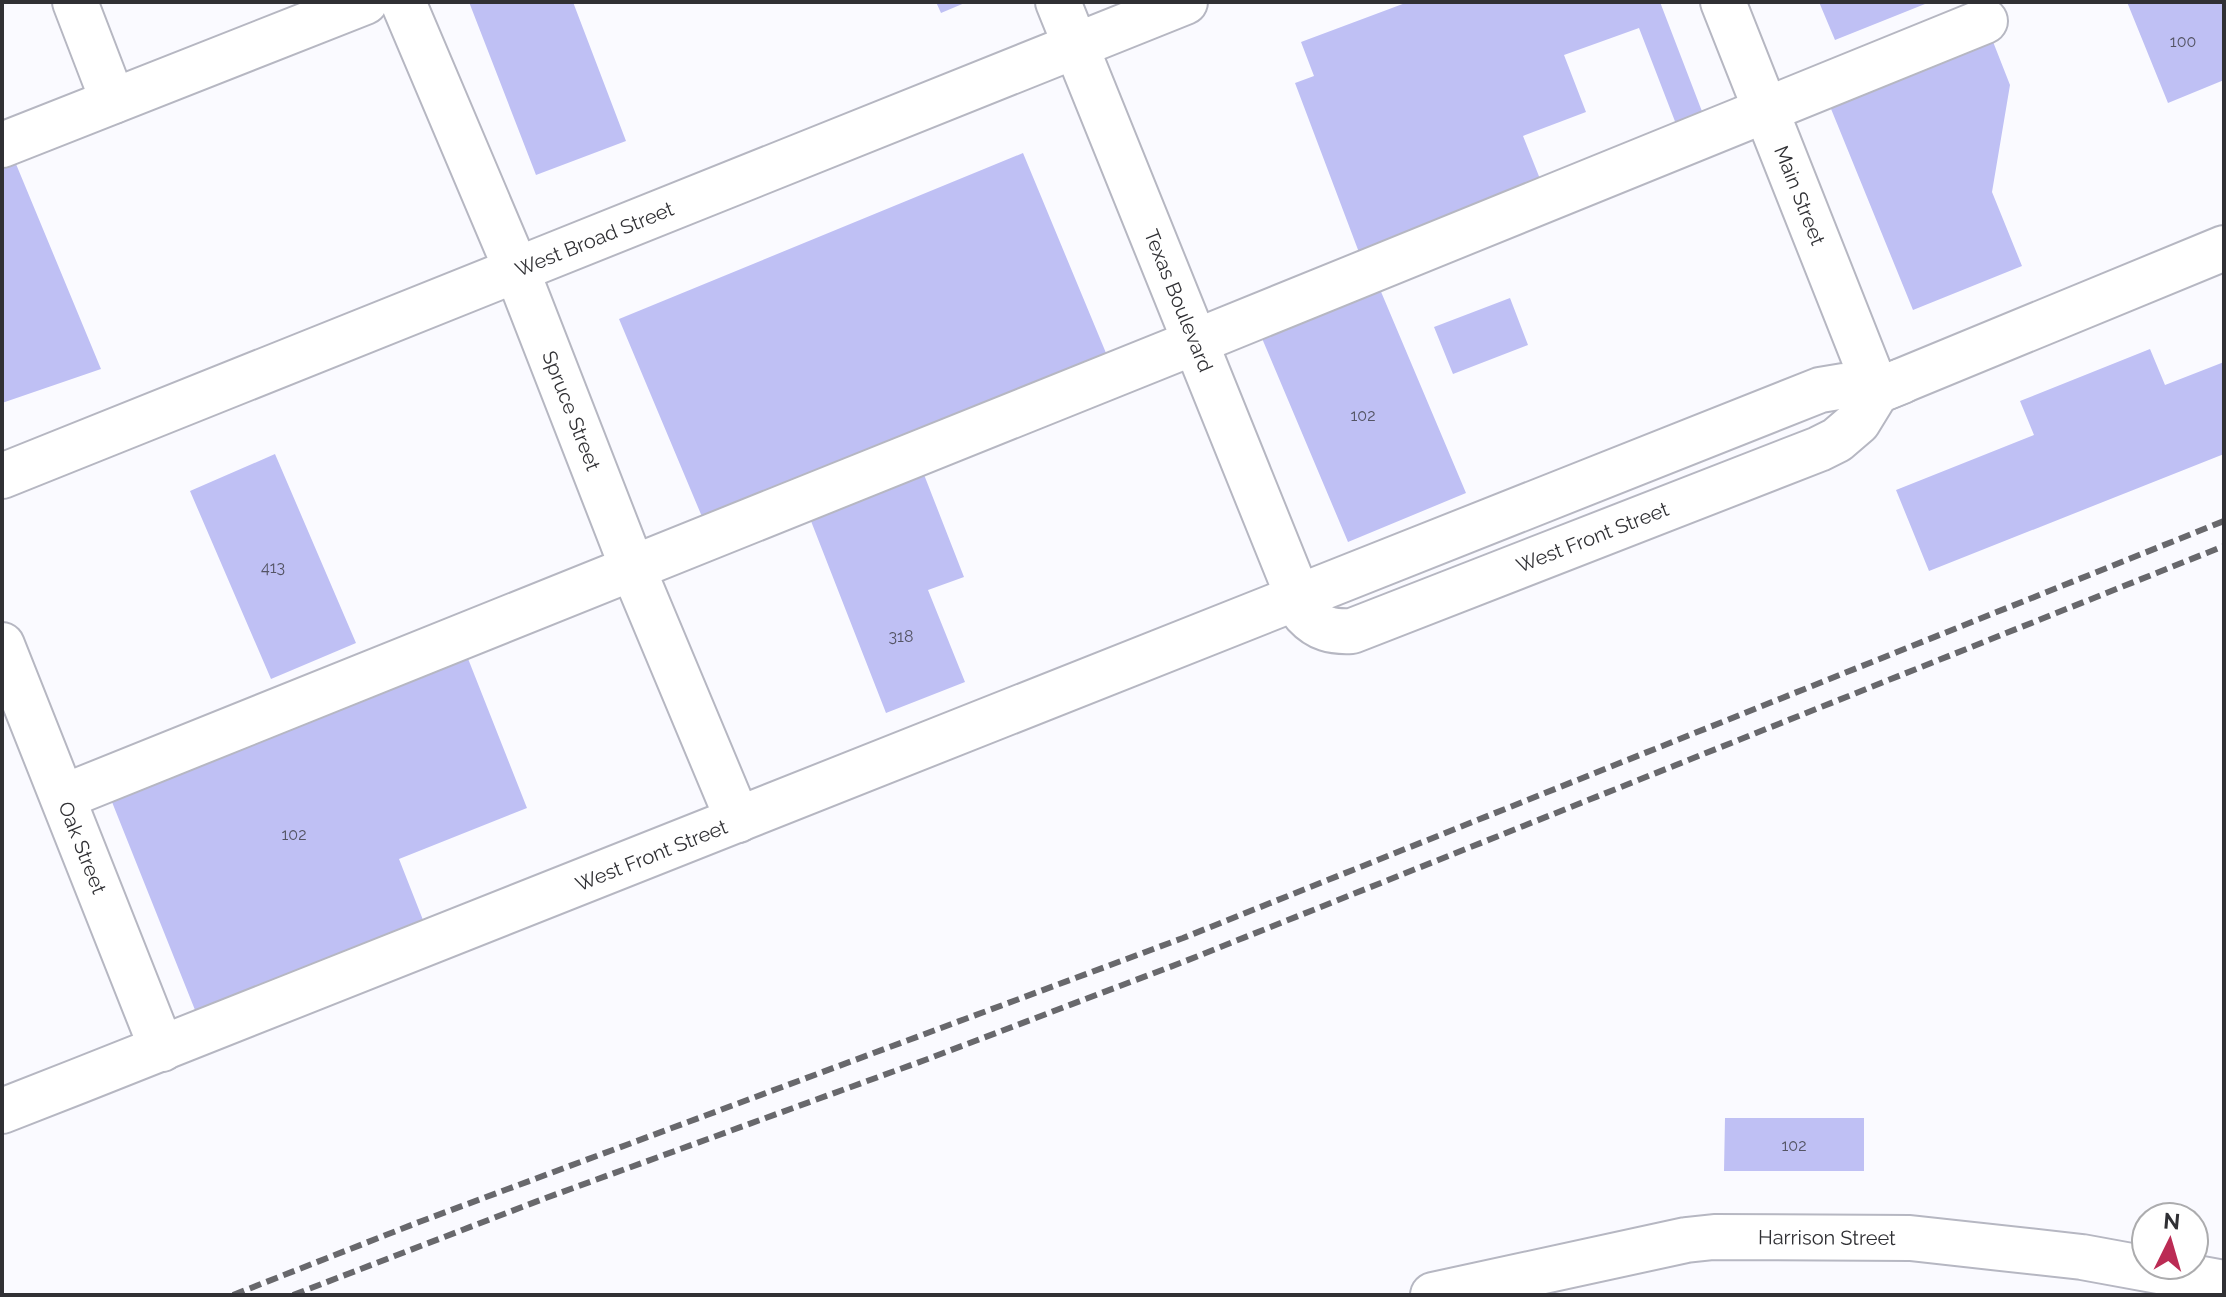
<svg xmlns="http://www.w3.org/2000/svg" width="2226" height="1297" font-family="Raleway,sans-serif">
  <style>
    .building { fill: #bfc0f4 }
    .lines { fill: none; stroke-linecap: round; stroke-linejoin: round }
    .minor-casing { stroke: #b6b7c2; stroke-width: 48 }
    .minor { stroke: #fff; stroke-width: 44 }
    .rail { stroke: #68686c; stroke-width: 6; stroke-dasharray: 12 6; stroke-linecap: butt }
    .labels { text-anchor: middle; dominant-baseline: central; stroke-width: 6; stroke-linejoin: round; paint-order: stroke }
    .number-label { font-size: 16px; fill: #545464 }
    .street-label { font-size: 20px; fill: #303034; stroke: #fff }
  </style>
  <rect width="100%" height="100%" fill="#fafaff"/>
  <path class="building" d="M469 2H573L626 141 536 175Z
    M936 2H967L941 13Z
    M1408 2H1660L1708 127 1681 137 1639 28 1564 55 1586 112 1523 136 1546 194 1363 263 1295 83 1314 76 1301 42Z
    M1819 2H1930L1835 40Z
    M2127 2H2224V80L2168 103Z
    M1990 34 2010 85 1992 192 2022 266 1913 310 1827 99Z
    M1023 153 1111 365 708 531 619 319Z
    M16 164 101 369 2 403V169Z
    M1379 287 1466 493 1348 542 1261 336Z
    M1510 298 1528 345 1453 374 1434 327Z
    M2150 349 2165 385 2224 362V454L1929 571 1896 490 2034 435 2020 401Z
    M275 454 356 643 271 679 190 491Z
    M923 472 964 577 928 590 965 682 886 713 809 516Z
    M465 651 527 808 399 859 423 920 195 1010 108 792Z
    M1725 1118H1864V1171H1724Z"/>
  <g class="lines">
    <g class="minor-casing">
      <g id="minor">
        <path d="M75 2 113 101"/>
        <path id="s1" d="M403 2 517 271 633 569 738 820"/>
        <path id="s2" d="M1058 2 1305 614C1319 629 1332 632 1352 631L1819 449 1837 440 1858 422 1877 391 1902 381"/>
        <path id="s3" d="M1723 2 1877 391"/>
        <path d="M2 145 365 2"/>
        <path id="s4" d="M2 476C397 319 791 160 1185 2"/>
        <path id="s5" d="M2 645 162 1049"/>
        <path d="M63 797 1195 342 1985 21"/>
        <path id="s6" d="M2 1111C609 874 1214 632 1820 390L1844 386 1877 391 2224 248"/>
        <path id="s7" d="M1433 1295 1686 1240 1714 1237 1910 1238 2082 1257 2224 1283"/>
      </g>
    </g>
    <use href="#minor" class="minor"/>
    <path class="rail" d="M233 1295 419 1222 1183 938 2224 521
      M293 1295 543 1199 925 1060 1183 962 2224 546"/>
  </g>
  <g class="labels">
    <g class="number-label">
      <text x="2183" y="41">100</text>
      <text x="1363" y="415">102</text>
      <text x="273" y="567">413</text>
      <text x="901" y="636">318</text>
      <text x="294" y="834">102</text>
      <text x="1794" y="1145">102</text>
    </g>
    <g class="street-label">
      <text stroke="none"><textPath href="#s3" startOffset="208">Main Street</textPath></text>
      <text stroke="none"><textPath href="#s4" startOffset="638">West Broad Street</textPath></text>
      <text stroke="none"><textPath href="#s2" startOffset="322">Texas Boulevard</textPath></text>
      <text stroke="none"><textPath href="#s1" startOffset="442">Spruce Street</textPath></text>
      <text stroke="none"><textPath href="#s2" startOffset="970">West Front Street</textPath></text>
      <text stroke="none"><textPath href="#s5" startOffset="218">Oak Street</textPath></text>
      <text stroke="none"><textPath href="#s6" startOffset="698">West Front Street</textPath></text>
      <text stroke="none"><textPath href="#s7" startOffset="400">Harrison Street</textPath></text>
    </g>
  </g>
  <rect width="2226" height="1297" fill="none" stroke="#303034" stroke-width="8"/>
  <g transform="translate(2170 1241) rotate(5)"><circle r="38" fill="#ffffff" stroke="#acacae" stroke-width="2"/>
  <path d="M0-6L14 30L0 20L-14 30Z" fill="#bb2b54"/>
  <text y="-12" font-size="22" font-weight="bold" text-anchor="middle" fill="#303034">N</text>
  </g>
</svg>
